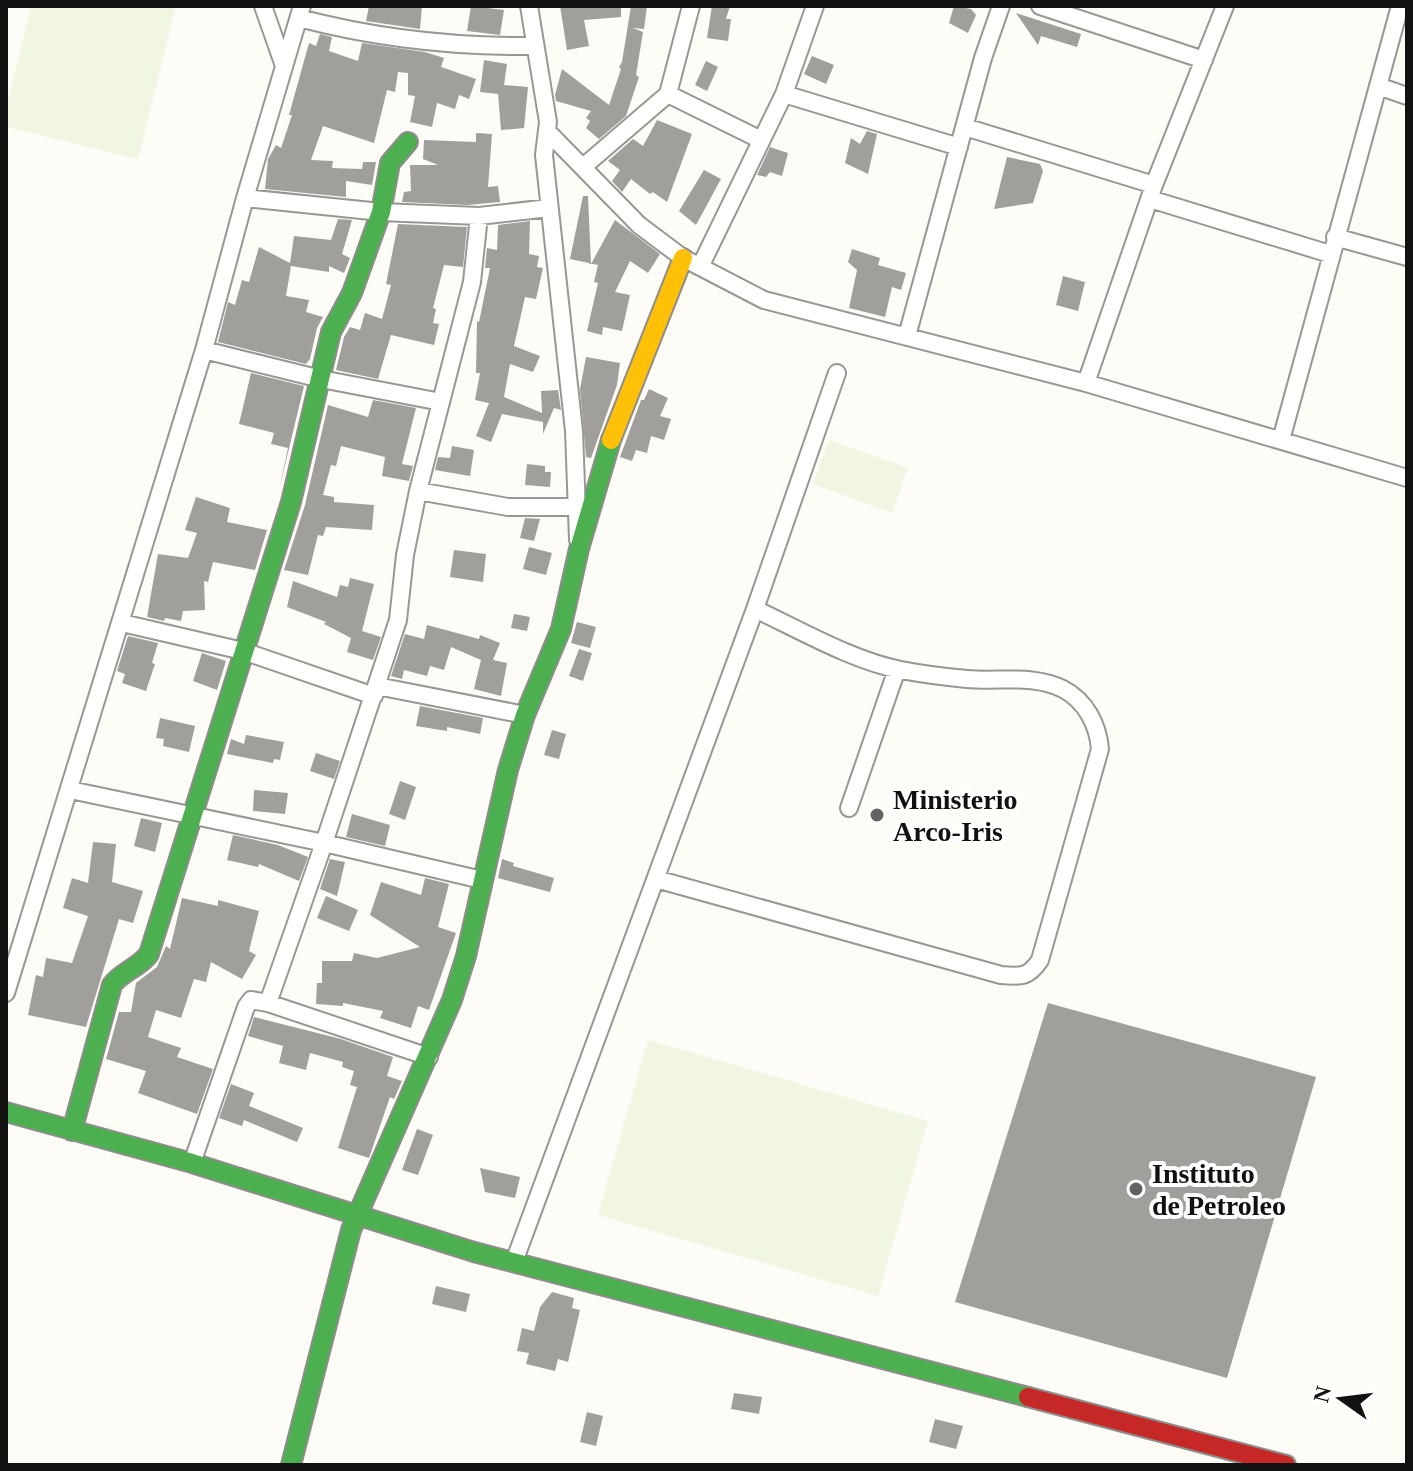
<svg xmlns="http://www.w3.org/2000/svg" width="1413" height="1471" font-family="Georgia,serif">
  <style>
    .pitch { fill: #f0f6e1 }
    .building { fill: #a19f9c }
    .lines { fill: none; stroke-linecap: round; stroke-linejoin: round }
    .street-casing { stroke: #979795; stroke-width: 20 }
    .fast-casing { stroke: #8e8d8b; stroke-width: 22 }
    .slow-casing { stroke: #8e8d8b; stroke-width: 22 }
    .jam-casing { stroke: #8e8d8b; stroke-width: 22 }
    .street { stroke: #fffffe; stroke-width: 16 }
    .fast { stroke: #4caf50; stroke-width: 18 }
    .slow { stroke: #ffc107; stroke-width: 18 }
    .jam { stroke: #c62828; stroke-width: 18 }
    .poi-dot { fill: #646362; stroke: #fff; stroke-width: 3 }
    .labels { text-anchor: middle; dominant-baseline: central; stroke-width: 8; stroke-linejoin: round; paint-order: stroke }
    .poi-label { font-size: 28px; font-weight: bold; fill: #111; stroke: #fff; text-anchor: start }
  </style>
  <rect width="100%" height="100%" fill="#fdfcf7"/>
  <path class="pitch" d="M31 6H176L138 159 6 127V107Z
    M829 440 908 468 892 513 813 484Z
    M648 1040 928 1121 878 1296 598 1215Z"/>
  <path class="building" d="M369 6H422L420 29 366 21Z
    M471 6 504 10 500 35 467 31Z
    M560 6H621V17L584 20 589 46 567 50Z
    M631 6H647L644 29 633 28 643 32 636 75 639 77 626 116 599 139 586 128 590 121 586 118 591 111 556 101 555 95 562 69 609 105 621 69 619 67 622 62Z
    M712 6H730L726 19H731L728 41 707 38Z
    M954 6 971 9 976 15 968 33 949 23Z
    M1016 13 1081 34 1077 47 1041 36 1038 45Z
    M320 34 332 37 329 51 358 61 362 43 425 52 444 58 441 67 476 79 469 99 459 95 455 109 437 103 432 127 410 122 415 96 408 95V73L398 72 395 92 387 90 374 143 323 126 311 160 333 161 332 168 362 169 363 162H376L372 185 346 181V197L265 189 268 159 276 145 281 148 292 115H289L309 43 316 46Z
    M812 56 834 65 826 84 804 74Z
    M484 60 507 64 504 85 528 87 524 128 501 130 498 94 480 92Z
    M706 61 718 67 707 91 695 85Z
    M657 120 692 134 667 202 653 192 650 194 631 179 622 192 612 181 620 170 608 161 633 139 643 146Z
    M867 131 877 134 868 174 845 163 851 138 860 144Z
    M476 133 492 134 488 187 498 186 500 202 468 205 402 202 404 192 411 191 410 165H438L423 159 424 140 476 142Z
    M770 147 788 153 782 176 770 172 766 177 757 175Z
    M1007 157 1040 164 1043 171 1033 203 994 209Z
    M704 170 721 179 696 225 679 211Z
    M583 196H588L591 264 615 220 660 254 648 273 630 261 615 292 630 295 622 331 603 327 602 335 587 331 598 283 594 282 598 265 570 259Z
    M338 219 352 220 342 254 350 258 344 273 329 266V272L291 266 286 296 309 300 306 312 323 317 317 328 310 359 306 364 218 342 228 302 235 305 242 280 249 282 259 247 290 263 294 236 331 240Z
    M530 221 529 254 539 256 537 267 543 268 536 299 525 297 514 346 540 356 533 372 510 364 504 397 542 413 541 391 558 390 561 410 554 408 543 434V422L502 414 491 442 476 436 489 403 475 400 480 373H476L477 321 479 322 490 268H485L487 248 497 250 498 225Z
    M398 224 467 227 463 267 444 265 433 308 436 309 433 323 439 324 434 345 391 335 378 379 336 370 344 337 350 327 360 330 365 313 382 319 391 285 386 284Z
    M852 249 880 258 878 265 906 273 901 290 892 287 885 317 849 308 857 270 848 262Z
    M1063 276 1085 282 1078 311 1056 305Z
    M586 357 620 363 617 385 591 458 586 457 580 389Z
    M251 373 304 386 279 490 288 448 271 444 274 433 239 424Z
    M649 389 668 398 660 416 671 419 664 440 651 436 647 453 636 450 632 461 620 457 641 400H644Z
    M373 400 416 408 402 464 413 466 409 481 382 476 385 457 341 446 336 466 331 465 323 495 334 497V502L374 505 372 530 326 527 323 536 318 535 308 575 284 570 305 505 328 405 368 417Z
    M452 446 474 450 470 476 435 470 438 457 450 458Z
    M527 464 545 466V472H551L550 487 525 485Z
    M196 497 230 508 227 522 267 530 255 570 213 562 208 582 204 581 205 610 183 611 181 621 165 618 164 621 147 617 158 554 188 558 197 533 185 530Z
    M525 518 540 519 534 541 520 538Z
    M529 547 552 553 546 575 523 569Z
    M454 550 486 554 483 582 450 577Z
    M350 578 374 584 362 631 381 637 373 660 347 652 351 638 324 624 326 622 287 607 293 581 337 597 340 585 348 587Z
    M514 614 530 617 527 631 511 628Z
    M577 622 596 627 590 648 571 643Z
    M427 625 479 639 480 635 500 643 493 660 507 663 501 696 474 689 481 660 451 647 444 670 430 666 427 676 404 670 402 679 391 676 405 634 424 639Z
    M128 636 158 643 152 663 155 664 146 691 122 683 125 674 117 671Z
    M579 649 592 653 583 681 569 676Z
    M202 653 226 661 217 690 193 681Z
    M420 706 483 718 480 734 447 727V731L416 726Z
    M160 718 195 726 189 752 163 746 164 739 156 738Z
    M552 730 566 734 559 759 544 755Z
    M246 735 284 742 280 760 274 759 273 763 227 754 231 739 244 744Z
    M316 753 340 761 334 779 310 771Z
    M400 781 416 787 405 820 389 814Z
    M254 790 288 793 285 814 253 811Z
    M352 814 390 825 385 846 346 837Z
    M141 818 162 823 155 852 134 846Z
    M233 835 278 845 308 857 299 881 259 864 258 867 227 860Z
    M93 842 116 844 112 882 143 891 133 923 119 919 86 1027 28 1015 36 975 43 977 46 958 72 963 88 916 63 908 72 878 88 883Z
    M330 859 345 862 337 896 320 889Z
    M502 859 514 863 513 866 554 878 550 892 498 878Z
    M425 878 449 884 438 927 456 933 429 1010 418 1006 411 1028 380 1018 383 1011 343 1003V1006L316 1004 317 983H322V961H352L354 953 377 958 420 947 370 915 381 882 421 895Z
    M326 896 358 910 349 931 317 918Z
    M182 898 218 906V900L259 911 249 951 256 955 242 979 211 962 206 982 194 979 181 1018 156 1010 148 1037 181 1048 177 1057 213 1069 197 1114 138 1093 146 1071 106 1059 119 1012H131L136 983 157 967 166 946 170 949Z
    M1048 1003 1316 1077 1227 1378 955 1302Z
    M254 1017 341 1039 393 1057 387 1076 402 1081 394 1099 390 1097 369 1158 338 1148 357 1087 350 1085 354 1071 342 1067 343 1062 310 1053 306 1070 279 1063 283 1046 248 1036Z
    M231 1084 254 1093 249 1106 303 1128 297 1142 244 1120 242 1126 219 1118Z
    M417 1129 433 1135 418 1175 402 1170Z
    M480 1168 520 1177 515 1198 485 1192Z
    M436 1286 470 1294 466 1312 432 1304Z
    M552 1292 574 1298 572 1308 580 1310 568 1362 558 1359 555 1371 526 1364 529 1353 517 1351 522 1328 534 1331 540 1307Z
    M734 1393 762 1397 759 1414 731 1409Z
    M587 1412 603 1416 596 1446 580 1442Z
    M935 1419 963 1426 956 1449 929 1442Z"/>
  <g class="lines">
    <g class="street-casing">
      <path id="street" d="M263 6 284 66
        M529 6 548 122 544 155 574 431 578 540
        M1040 6 1204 60
        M299 18C375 38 455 47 534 46
        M1378 86 1407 96
        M668 94 691 6
        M784 94 959 147
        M965 127 1154 185
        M548 132 639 225 683 258 764 300 1086 383 1407 478
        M583 167 668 94 761 140
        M245 198 381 212 479 216 549 208
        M1150 199 1330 254
        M1335 237 1407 257
        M700 267 784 94 815 6
        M907 336 983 58 1001 6
        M204 350 321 379 441 402
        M1086 383 1154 185 1225 6
        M1281 440 1400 6
        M418 491 508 507H575
        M122 623 243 651 374 696
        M377 686 525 715
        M70 790 324 843 482 880
        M849 808 897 669
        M656 879 1001 975C1021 977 1029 977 1040 960L1100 749C1098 725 1086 701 1063 689 1033 674 999 682 967 679 945 677 922 674 901 670 853 661 798 629 755 609
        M6 993 204 350 245 198 302 6
        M268 1003 324 843 398 620 405 555 418 491 472 282 479 216
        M192 1163 246 1007 251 1000 268 1003 429 1057
        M514 1262 755 609 837 373"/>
    </g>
    <g class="fast-casing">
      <path id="fast" d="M6 1112 192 1163 474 1252 1028 1397
        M72 1131 112 985C122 971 139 968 149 954L291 502 331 332 352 293 381 212 390 163 408 142
        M291 1465 351 1230 452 1000 466 956 508 770 525 715 561 629 579 549 611 440"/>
    </g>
    <g class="slow-casing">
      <path id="slow" d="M611 440 683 258"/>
    </g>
    <g class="jam-casing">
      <path id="jam" d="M1028 1397 1286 1465"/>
    </g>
    <use href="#street" class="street"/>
    <use href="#fast" class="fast"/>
    <use href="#slow" class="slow"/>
    <use href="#jam" class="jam"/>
  </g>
  <g class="poi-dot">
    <circle cx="877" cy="815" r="8"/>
    <circle cx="1136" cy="1189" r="8"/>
  </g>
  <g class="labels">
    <g class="poi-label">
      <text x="893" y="799">Ministerio<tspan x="893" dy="32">Arco-Iris</tspan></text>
      <text x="1152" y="1173">Instituto<tspan x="1152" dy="32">de Petroleo</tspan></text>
    </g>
  </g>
  <rect width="1413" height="1471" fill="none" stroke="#111111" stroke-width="16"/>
  <g transform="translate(1341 1399) rotate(284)" stroke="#ffffff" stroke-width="6" paint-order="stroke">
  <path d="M0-6L14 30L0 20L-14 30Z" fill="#111111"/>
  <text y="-12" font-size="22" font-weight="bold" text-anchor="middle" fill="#111111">N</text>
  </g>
</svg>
